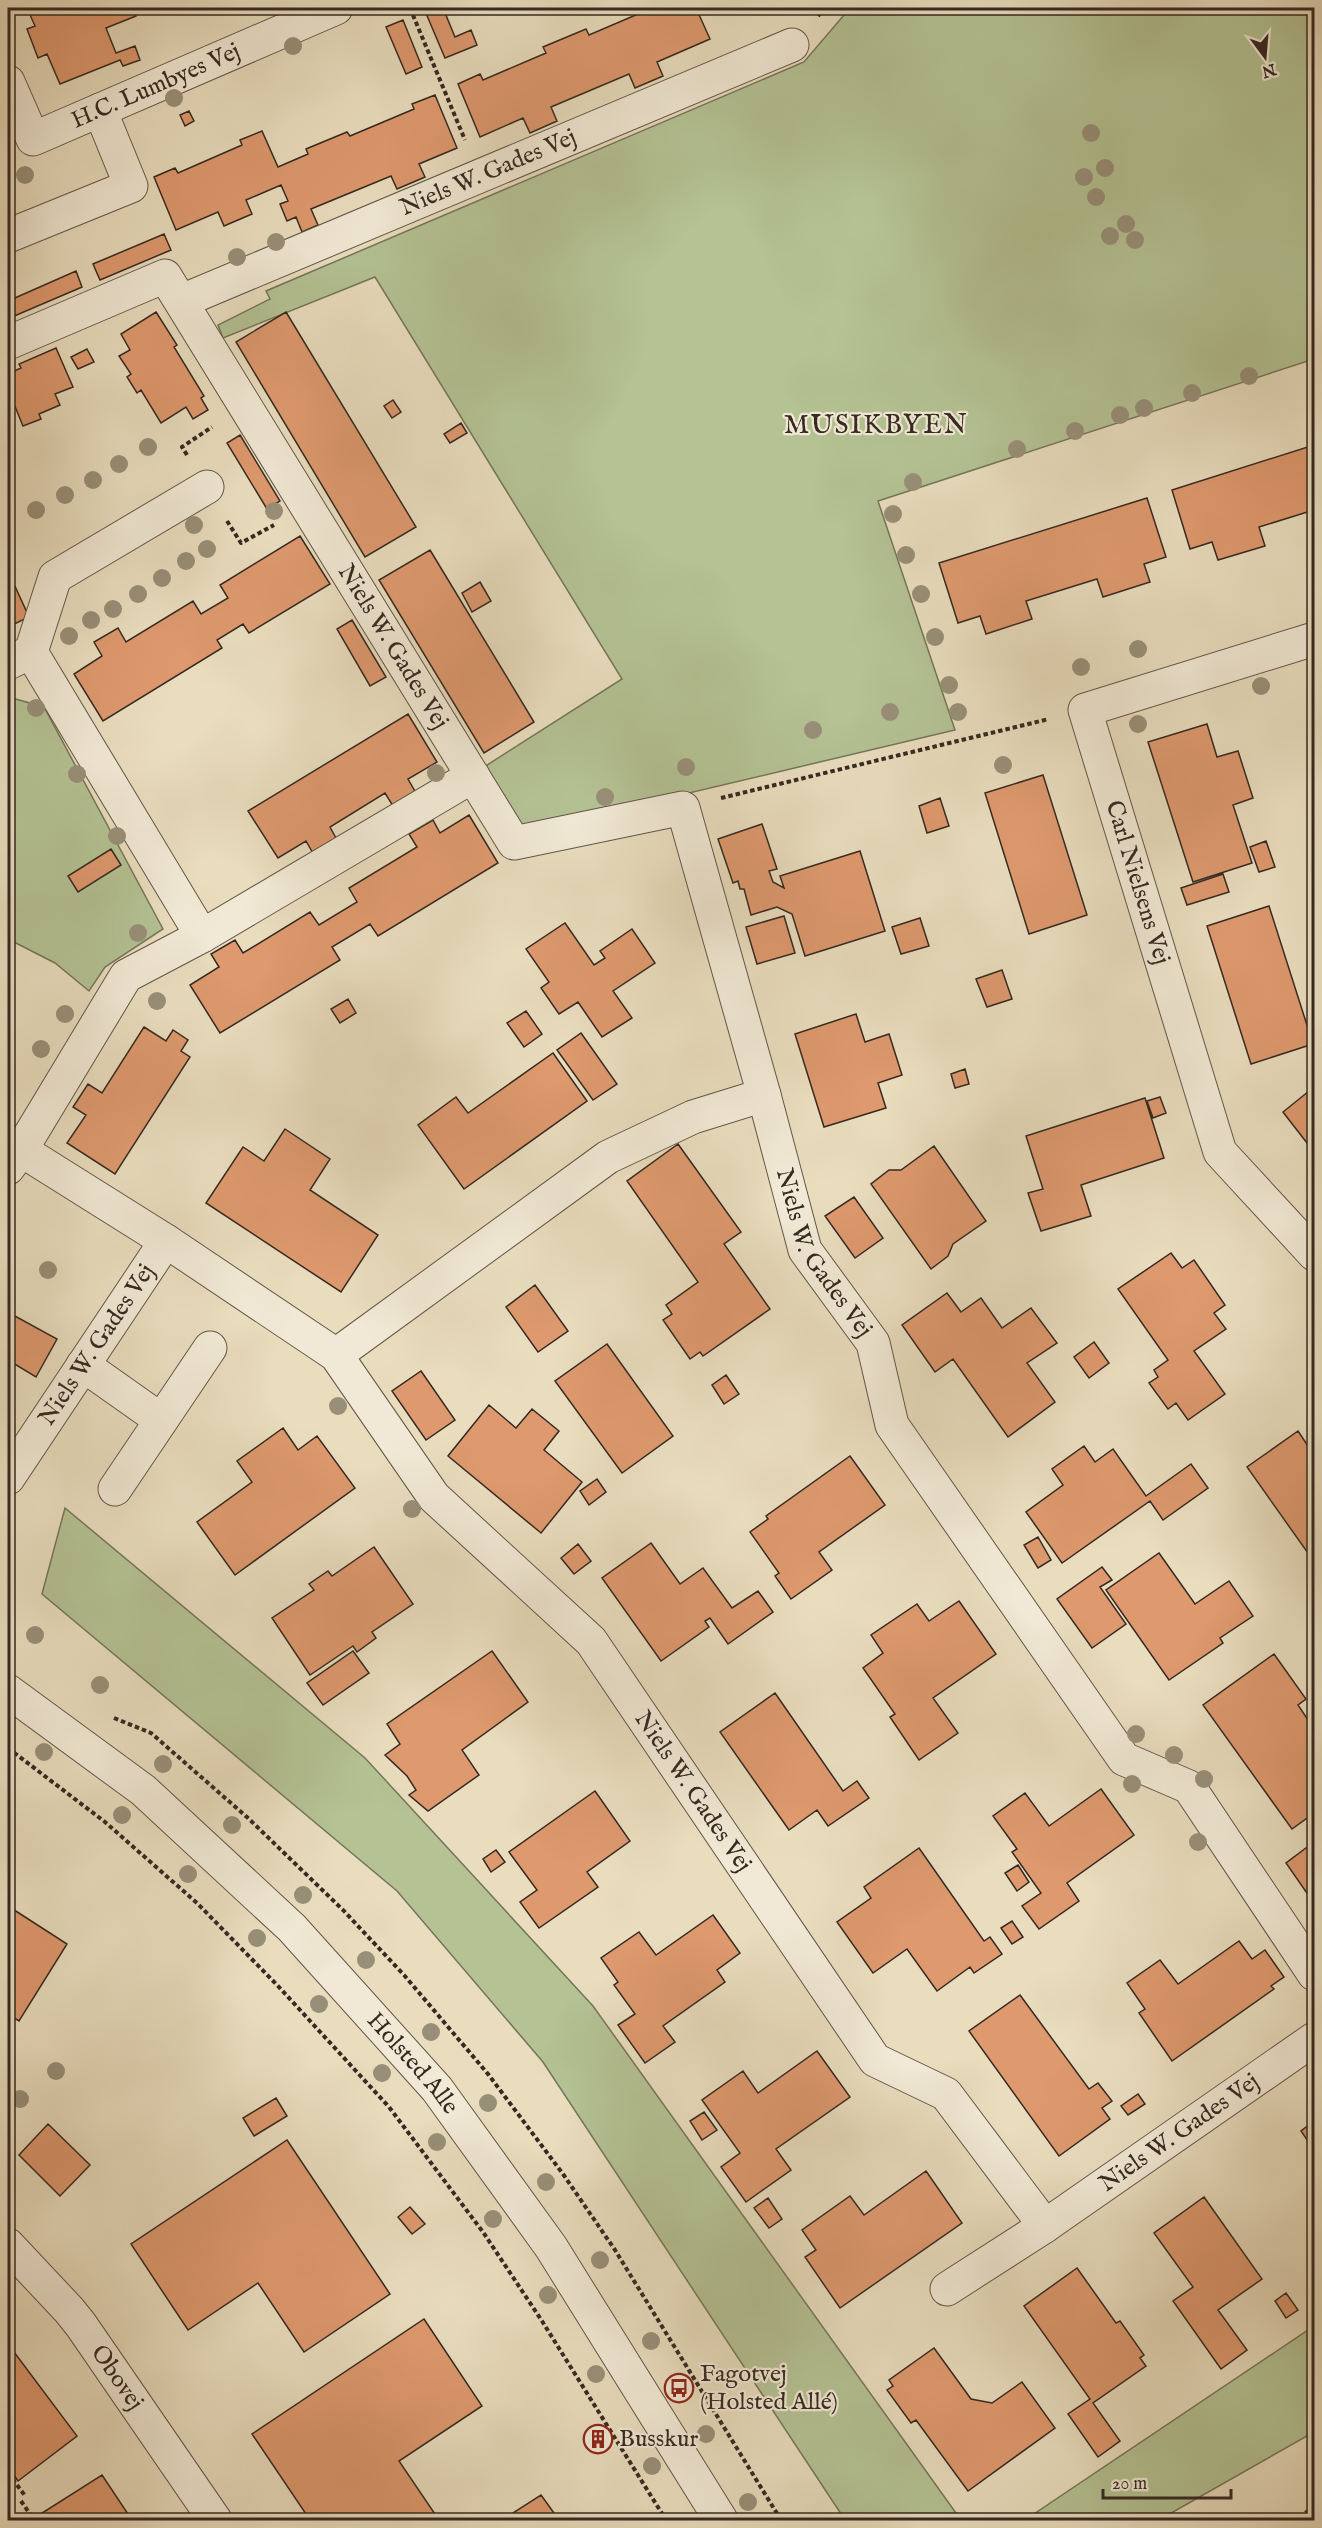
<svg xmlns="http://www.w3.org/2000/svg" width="1322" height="2528" font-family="'IM FELL English',serif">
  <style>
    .green { fill: #b4c294; stroke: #74765b; stroke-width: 1.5 }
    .building { fill: #de996e; stroke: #352922; stroke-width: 1.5 }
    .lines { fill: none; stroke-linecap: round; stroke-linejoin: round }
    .minor-casing { stroke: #625649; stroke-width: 35 }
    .path { stroke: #352922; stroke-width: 4; stroke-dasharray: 4.5 3; stroke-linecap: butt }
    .minor { stroke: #f1e9d5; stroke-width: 33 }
    .tree { fill: #988f78 }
    .labels { text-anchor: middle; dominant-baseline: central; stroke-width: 4.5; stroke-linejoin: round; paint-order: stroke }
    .street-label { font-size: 24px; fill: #352922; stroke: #f1e9d5 }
    .poi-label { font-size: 24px; fill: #352922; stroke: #f1e9d5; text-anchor: start }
    .quarter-label { font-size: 27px; letter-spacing: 1.5px; fill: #352922; stroke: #f1e9d5 }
  </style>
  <rect width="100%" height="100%" fill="#e9ddbe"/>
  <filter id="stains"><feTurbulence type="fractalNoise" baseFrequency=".00333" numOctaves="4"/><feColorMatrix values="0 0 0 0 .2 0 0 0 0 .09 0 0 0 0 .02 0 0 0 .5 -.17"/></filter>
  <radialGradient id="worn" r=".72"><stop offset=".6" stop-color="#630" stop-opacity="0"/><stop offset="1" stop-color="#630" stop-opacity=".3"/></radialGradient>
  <path class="green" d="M850 8H1314V359L878 501 955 730 524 832 484 767 622 679 375 277 223 338 218 325 270 299 266 291 804 62Z
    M12 698 44 707 163 929 105 967 89 991 55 963 8 939V700Z
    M65 1508 365 1758 593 2006 961 2520H845L543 2062 397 1891 42 1594Z
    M1314 2326V2432L1159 2520H1025Z"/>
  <path class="building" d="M27 8H133L136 16 106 28 116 53 135 46 140 60 123 66 120 60 60 84 47 54 38 58 27 29 35 26Z
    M433 8H443L455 37 471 30 477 45 445 58 425 11Z
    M652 8H696L710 39 657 62 663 76 635 88 629 74 551 107 557 121 530 133 523 118 480 137 458 84 480 74 483 80 546 53 543 47 586 29 589 35Z
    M403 20 422 67 406 74 386 27Z
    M435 95 457 148 419 164 425 177 397 189 391 176 311 209 318 225 302 232 296 217 287 221 280 204 288 201 281 185 246 200 252 214 224 226 218 212 176 230 154 177 175 168 178 173 242 145 240 140 262 131 278 167 308 154 306 149 347 132 350 136 414 109 412 104Z
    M189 111 194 121 185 126 180 115Z
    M164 234 171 250 100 280 93 264Z
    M76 271 82 287 12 317 8 301Z
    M156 312 177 345 174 347 204 396 201 398 208 410 193 419 186 407 161 423 141 390 137 393 127 377 131 374 119 356 130 350 121 334Z
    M286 312 416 527 365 557 236 342Z
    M56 348 73 387 55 394 60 405 39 414 41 419 23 426 14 404 8 407V374L21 368 19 364Z
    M87 349 94 362 78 369 71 357Z
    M393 400 401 412 392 418 384 406Z
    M461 423 467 433 450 443 444 434Z
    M240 435 280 501 267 509 227 443Z
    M1314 445V510L1259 527 1265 546 1218 560 1212 542 1190 549 1172 490Z
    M1147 498 1166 557 1144 564 1150 582 1103 597 1097 579 1026 601 1032 619 986 634 980 616 958 623 939 563Z
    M300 536 330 584 249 633 243 624 217 640 222 648 103 721 74 674 102 656 94 642 118 628 126 642 193 601 201 614 228 598 220 585Z
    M430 550 534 722 484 753 379 580Z
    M8 571 29 617 8 627Z
    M480 582 491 601 472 612 462 593Z
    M352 620 386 677 370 686 337 629Z
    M408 714 437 762 408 779 416 793 393 806 385 793 330 827 337 840 314 855 306 841 278 858 248 811Z
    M1207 724 1217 757 1238 751 1253 798 1233 805 1252 863 1193 882 1148 742Z
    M1043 775 1087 915 1029 934 985 793Z
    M940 798 949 826 927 833 919 806Z
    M469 815 498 863 378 936 370 924 332 947 340 960 220 1033 190 985 219 967 211 954 235 940 243 953 310 912 319 925 357 902 349 888 417 847 409 834 433 820 440 833Z
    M762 824 777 869 769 871 773 882 784 888 780 876 860 851 885 931 805 956 792 914 777 907 751 915 744 889H740L738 881 733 883 718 839Z
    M1266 841 1275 867 1259 872 1250 847Z
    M111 849 121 865 78 892 68 876Z
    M1223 874 1229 892 1187 905 1181 888Z
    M1269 906 1313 1044 1251 1064 1207 926Z
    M784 916 795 953 757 964 746 927Z
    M920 918 929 946 901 954 892 927Z
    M565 923 594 965 605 958 600 951 632 929 655 963 613 991 632 1018 602 1037 578 1002 559 1014 541 988 549 982 526 949Z
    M1002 970 1012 999 987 1007 976 979Z
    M348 999 356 1013 340 1023 331 1009Z
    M526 1011 542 1034 524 1047 507 1023Z
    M856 1014 865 1042 889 1034 902 1075 878 1083 886 1108 824 1127 795 1034Z
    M144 1027 166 1041 173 1030 188 1040 181 1051 190 1057 115 1174 67 1143 86 1115 73 1107 88 1084 102 1093Z
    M581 1033 617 1084 593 1100 557 1050Z
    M553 1053 587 1101 464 1189 418 1125 456 1097 468 1113Z
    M965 1069 969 1084 955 1088 951 1074Z
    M1314 1087V1152L1283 1112Z
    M1160 1097 1166 1113 1153 1118 1147 1101Z
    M1145 1098 1164 1158 1081 1185 1091 1216 1041 1231 1028 1193 1043 1189 1026 1136Z
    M285 1129 330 1159 310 1190 378 1235 341 1292 206 1203 243 1147 264 1161Z
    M678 1144 741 1232 724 1244 770 1309 703 1356 700 1352 690 1359 663 1320 672 1314 666 1305 698 1282 627 1181Z
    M934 1146 986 1221 953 1244 948 1256 931 1269 871 1184 889 1170H901Z
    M854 1197 883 1238 855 1258 825 1216Z
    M1171 1253 1182 1268 1194 1260 1225 1305 1214 1313 1226 1329 1194 1351 1225 1394 1188 1420 1176 1403 1168 1409 1149 1383 1158 1377 1154 1370 1168 1360 1118 1289Z
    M535 1285 568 1331 538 1352 506 1307Z
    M947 1293 961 1312 981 1298 1002 1328 1031 1308 1057 1343 1027 1363 1055 1402 1008 1437 953 1359 935 1372 902 1325Z
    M13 1315 57 1339 36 1377 8 1360V1317L11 1319Z
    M1094 1342 1109 1363 1089 1378 1074 1357Z
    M607 1344 673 1436 622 1473 555 1381Z
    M421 1371 455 1420 426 1440 392 1391Z
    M726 1375 739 1394 724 1404 712 1385Z
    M489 1405 516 1428 532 1409 559 1431 544 1450 582 1482 541 1533 448 1456Z
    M283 1428 298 1450 317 1436 355 1488 235 1575 197 1522 252 1482 237 1461Z
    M1298 1431 1314 1455V1553L1310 1556 1247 1467Z
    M1084 1446 1095 1462 1113 1449 1146 1496 1191 1464 1208 1488 1163 1520 1150 1501 1062 1563 1026 1512 1063 1485 1052 1469Z
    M850 1456 885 1505 819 1552 832 1570 791 1599 775 1576 779 1573 750 1532 768 1519 766 1516Z
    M597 1479 606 1492 589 1505 580 1491Z
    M1038 1537 1051 1560 1038 1568 1024 1545Z
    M651 1543 680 1584 703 1568 732 1608 758 1591 773 1612 728 1644 710 1618 705 1621 709 1627 661 1661 602 1578Z
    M578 1544 591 1561 574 1574 561 1558Z
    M374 1547 413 1604 372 1632 376 1638 357 1652 353 1646 310 1675 272 1618 314 1590 309 1584 328 1571 332 1576Z
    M1159 1553 1195 1604 1229 1581 1253 1616 1220 1638 1223 1643 1169 1680 1106 1590Z
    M1102 1567 1112 1580 1100 1587 1126 1624 1092 1648 1057 1599Z
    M959 1601 996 1654 933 1698 958 1733 919 1760 890 1717 895 1714 863 1668 883 1653 871 1635 917 1604 929 1621Z
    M353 1651 369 1673 323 1705 307 1683Z
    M492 1651 528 1702 462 1750 479 1775 428 1811 409 1795 416 1790 407 1776 385 1755 400 1744 387 1724Z
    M1274 1654 1306 1699 1298 1705 1314 1729V1813L1292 1829 1203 1705Z
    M775 1693 843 1791 857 1781 869 1798 828 1826 817 1810 789 1830 720 1732Z
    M1101 1789 1134 1835 1067 1883 1079 1901 1039 1929 1022 1906 1041 1893 1012 1852 1017 1849 993 1816 1025 1793 1049 1826Z
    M595 1791 630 1841 587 1872 598 1887 539 1928 520 1902 537 1890 509 1852Z
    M1314 1842V1897L1311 1899 1286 1863Z
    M919 1848 984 1941 990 1937 1002 1954 974 1973 970 1967 937 1991 907 1949 873 1973 837 1922 871 1898 864 1887Z
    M496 1850 505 1862 491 1872 483 1859Z
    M1018 1865 1029 1882 1017 1891 1005 1873Z
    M8 1906 67 1944 19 2021 8 2014Z
    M713 1915 740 1953 717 1970 725 1982 663 2026 675 2042 645 2063 618 2025 635 2014 614 1985 618 1982 601 1958 639 1932 656 1955Z
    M1012 1921 1023 1937 1012 1944 1001 1928Z
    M1239 1941 1252 1959 1265 1950 1284 1977 1271 1986 1274 1989 1172 2061 1139 2013 1145 2009 1127 1983 1160 1960 1178 1984Z
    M1020 1995 1089 2089 1098 2083 1112 2101 1102 2108 1110 2119 1059 2156 969 2031Z
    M817 2051 850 2097 776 2149 791 2170 746 2202 721 2167 740 2153 702 2100 743 2071 758 2093Z
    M1138 2094 1145 2104 1128 2115 1121 2106Z
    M276 2098 287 2116 254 2136 243 2118Z
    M704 2112 717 2130 702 2140 690 2121Z
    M1314 2121V2150L1301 2131Z
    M48 2124 90 2165 60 2196 19 2155Z
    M287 2140 390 2294 304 2352 258 2283 188 2330 131 2244Z
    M926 2171 962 2223 840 2308 805 2257 816 2250 802 2230 850 2196 864 2215Z
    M1204 2197 1262 2279 1218 2310 1247 2350 1221 2369 1173 2301 1193 2287 1154 2233Z
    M768 2198 782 2219 769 2228 754 2208Z
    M410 2207 425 2224 412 2234 398 2217Z
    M1077 2268 1116 2323 1120 2321 1144 2355 1140 2358 1146 2366 1093 2403 1120 2441 1098 2457 1068 2414 1090 2399 1024 2306Z
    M1286 2293 1298 2310 1286 2318 1275 2301Z
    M424 2319 482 2406 399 2461 439 2520H310L252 2434Z
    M8 2344 77 2436 18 2481 8 2467Z
    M934 2348 971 2399 992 2403 1022 2382 1055 2428 968 2491 916 2420 911 2423 887 2390 893 2386 889 2380Z
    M597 2428 607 2445 599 2449 590 2432Z
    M102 2475 132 2520H43L39 2515Z
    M541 2495 559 2520H502Z"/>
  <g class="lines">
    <g class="minor-casing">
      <g id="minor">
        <path id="s1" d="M8 82 33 139 336 8"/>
        <path d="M8 236 131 186 100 110"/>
        <path id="s2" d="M182 301 792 45"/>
        <path id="s3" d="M8 343 165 276 514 843 683 808 764 1095 805 1250 873 1343 892 1425 1124 1759 1189 1787 1314 1974"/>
        <path id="s4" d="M1314 639 1085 710 1220 1152 1314 1254"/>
        <path d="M31 652 55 577 207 487"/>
        <path d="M8 663 31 652 202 936 126 976 21 1150 8 1168"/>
        <path d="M202 936 473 776"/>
        <path id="s5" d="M166 1241 336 1355 434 1497 591 1641 875 2060 946 2094 1045 2226"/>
        <path d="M336 1355 608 1157 693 1117 764 1095"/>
        <path d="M83 1365 161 1420"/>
        <path id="s6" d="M8 1478 166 1241 21 1150"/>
        <path d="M115 1489 210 1348"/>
        <path id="s7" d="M8 1691 143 1790 292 1928 437 2089 551 2247 721 2520"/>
        <path id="s8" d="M8 2245 69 2310 81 2325 215 2520"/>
        <path id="s9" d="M947 2289 1045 2226 1314 2039"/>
      </g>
    </g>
    <path class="path" d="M410 8 465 140
      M818 16 825 8
      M187 455 182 447 212 427
      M227 521 241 543 274 525
      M721 798 1049 719
      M114 1718 151 1733 248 1818 343 1910 404 1975 488 2074 563 2174 615 2250 781 2520
      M8 1748 105 1822 197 1903 278 1986 389 2107 483 2232 542 2321 666 2520
      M8 2473 26 2497
      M21 2501 34 2520
      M1292 2520 1314 2508"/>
    <use href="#minor" class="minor"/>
  </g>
  <g class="tree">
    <circle cx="293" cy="46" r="9"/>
    <circle cx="174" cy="98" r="9"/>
    <circle cx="1091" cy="133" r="9"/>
    <circle cx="1105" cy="168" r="9"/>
    <circle cx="25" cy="175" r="9"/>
    <circle cx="1084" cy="177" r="9"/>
    <circle cx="1096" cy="197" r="9"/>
    <circle cx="1126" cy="224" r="9"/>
    <circle cx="1110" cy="236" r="9"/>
    <circle cx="1135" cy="240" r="9"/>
    <circle cx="276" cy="242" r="9"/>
    <circle cx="237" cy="257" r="9"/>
    <circle cx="1249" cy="376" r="9"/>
    <circle cx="1192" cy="393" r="9"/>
    <circle cx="1144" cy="408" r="9"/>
    <circle cx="1120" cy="415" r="9"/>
    <circle cx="1075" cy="431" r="9"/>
    <circle cx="148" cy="447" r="9"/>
    <circle cx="1017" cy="449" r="9"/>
    <circle cx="119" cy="464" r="9"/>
    <circle cx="93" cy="480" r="9"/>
    <circle cx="913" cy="482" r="9"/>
    <circle cx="65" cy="495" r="9"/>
    <circle cx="36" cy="510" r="9"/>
    <circle cx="274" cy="511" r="9"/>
    <circle cx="893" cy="514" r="9"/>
    <circle cx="194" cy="525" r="9"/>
    <circle cx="207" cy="549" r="9"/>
    <circle cx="906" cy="555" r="9"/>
    <circle cx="186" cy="561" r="9"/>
    <circle cx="162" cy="578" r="9"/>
    <circle cx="138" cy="594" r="9"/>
    <circle cx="921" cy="594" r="9"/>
    <circle cx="113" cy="609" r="9"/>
    <circle cx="91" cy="620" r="9"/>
    <circle cx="69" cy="636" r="9"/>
    <circle cx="935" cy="637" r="9"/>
    <circle cx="1138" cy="649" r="9"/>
    <circle cx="1081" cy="667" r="9"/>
    <circle cx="949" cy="685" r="9"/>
    <circle cx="1261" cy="686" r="9"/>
    <circle cx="36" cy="708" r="9"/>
    <circle cx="890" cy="712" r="9"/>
    <circle cx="958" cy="712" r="9"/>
    <circle cx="1138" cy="724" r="9"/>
    <circle cx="813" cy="730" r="9"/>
    <circle cx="1003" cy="765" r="9"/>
    <circle cx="686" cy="767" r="9"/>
    <circle cx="436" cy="773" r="9"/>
    <circle cx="77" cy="774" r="9"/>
    <circle cx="605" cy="797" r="9"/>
    <circle cx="117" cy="836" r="9"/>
    <circle cx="138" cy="933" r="9"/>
    <circle cx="157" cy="1001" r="9"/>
    <circle cx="65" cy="1014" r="9"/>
    <circle cx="41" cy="1049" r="9"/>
    <circle cx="48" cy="1270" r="9"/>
    <circle cx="338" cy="1406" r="9"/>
    <circle cx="412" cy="1509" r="9"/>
    <circle cx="35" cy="1635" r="9"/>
    <circle cx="100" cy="1685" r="9"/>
    <circle cx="1136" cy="1734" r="9"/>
    <circle cx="44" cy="1752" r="9"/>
    <circle cx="1174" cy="1755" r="9"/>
    <circle cx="163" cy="1764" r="9"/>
    <circle cx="1204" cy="1779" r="9"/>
    <circle cx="1132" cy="1784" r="9"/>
    <circle cx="122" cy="1815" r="9"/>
    <circle cx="232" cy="1825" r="9"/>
    <circle cx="1198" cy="1842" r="9"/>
    <circle cx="188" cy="1874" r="9"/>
    <circle cx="303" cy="1895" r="9"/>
    <circle cx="257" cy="1938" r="9"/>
    <circle cx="366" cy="1960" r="9"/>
    <circle cx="319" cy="2004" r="9"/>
    <circle cx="431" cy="2032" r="9"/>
    <circle cx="56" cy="2071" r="9"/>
    <circle cx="382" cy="2073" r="9"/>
    <circle cx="20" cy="2099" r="9"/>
    <circle cx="488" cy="2103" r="9"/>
    <circle cx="437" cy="2142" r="9"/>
    <circle cx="546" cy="2182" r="9"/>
    <circle cx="493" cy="2219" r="9"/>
    <circle cx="600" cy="2260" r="9"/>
    <circle cx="548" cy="2295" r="9"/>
    <circle cx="651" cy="2341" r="9"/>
    <circle cx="596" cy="2374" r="9"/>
    <circle cx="706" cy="2434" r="9"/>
    <circle cx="652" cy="2466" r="9"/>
    <circle cx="748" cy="2502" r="9"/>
  </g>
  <defs>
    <g id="bus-ring" transform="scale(1.5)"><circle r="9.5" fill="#f1e9d5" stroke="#8f2418" stroke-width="1.5"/><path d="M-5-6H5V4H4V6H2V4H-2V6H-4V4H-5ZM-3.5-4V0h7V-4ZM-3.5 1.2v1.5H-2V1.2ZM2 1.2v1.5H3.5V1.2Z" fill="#8f2418"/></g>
    <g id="building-ring" transform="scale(1.5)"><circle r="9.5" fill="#f1e9d5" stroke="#8f2418" stroke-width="1.5"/><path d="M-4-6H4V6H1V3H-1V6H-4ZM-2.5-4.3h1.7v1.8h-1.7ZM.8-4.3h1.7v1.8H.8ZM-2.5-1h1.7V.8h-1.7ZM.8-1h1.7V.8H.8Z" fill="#8f2418"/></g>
  </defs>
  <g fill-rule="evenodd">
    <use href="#bus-ring" x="679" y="2388"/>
    <use href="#building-ring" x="598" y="2439"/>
  </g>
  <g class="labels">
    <g class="street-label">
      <text stroke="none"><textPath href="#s1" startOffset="196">H.C. Lumbyes Vej</textPath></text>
      <text stroke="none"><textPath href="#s2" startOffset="332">Niels W. Gades Vej</textPath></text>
      <text stroke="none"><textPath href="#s3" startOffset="606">Niels W. Gades Vej</textPath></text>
      <text stroke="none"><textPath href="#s4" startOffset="420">Carl Nielsens Vej</textPath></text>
      <text stroke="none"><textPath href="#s3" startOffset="1478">Niels W. Gades Vej</textPath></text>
      <text stroke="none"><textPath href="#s6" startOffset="160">Niels W. Gades Vej</textPath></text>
      <text stroke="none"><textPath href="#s5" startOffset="772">Niels W. Gades Vej</textPath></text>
      <text stroke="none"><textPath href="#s7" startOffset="552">Holsted Alle</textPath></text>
      <text stroke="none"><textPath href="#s9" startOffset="280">Niels W. Gades Vej</textPath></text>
      <text stroke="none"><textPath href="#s8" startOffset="172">Obovej</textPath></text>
    </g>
    <g class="poi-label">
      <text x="700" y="2374">Fagotvej<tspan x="700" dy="28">(Holsted Allé)</tspan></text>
      <text x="619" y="2439">Busskur</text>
    </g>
    <g class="quarter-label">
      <text x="876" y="426">MUSIKBYEN</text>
    </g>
  </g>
  <rect width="1322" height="2528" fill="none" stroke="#e9ddbe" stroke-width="30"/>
  <rect x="9" y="9" width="1304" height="2510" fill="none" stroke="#352922" stroke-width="3"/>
  <rect x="15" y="15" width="1292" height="2498" fill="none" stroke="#352922" stroke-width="1.5"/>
  <g transform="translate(1265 57) rotate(164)" stroke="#f1e9d5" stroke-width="4.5" paint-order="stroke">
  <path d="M0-4.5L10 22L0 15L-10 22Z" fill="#352922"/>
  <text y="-9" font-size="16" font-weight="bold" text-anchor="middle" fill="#352922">N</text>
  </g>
  <path d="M1103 2489v9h128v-9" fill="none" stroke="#352922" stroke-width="3"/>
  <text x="1112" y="2489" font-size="18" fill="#352922" stroke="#f1e9d5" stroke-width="4.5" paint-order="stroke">20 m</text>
  <rect width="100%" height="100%" filter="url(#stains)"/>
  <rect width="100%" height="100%" fill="url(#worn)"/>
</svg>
